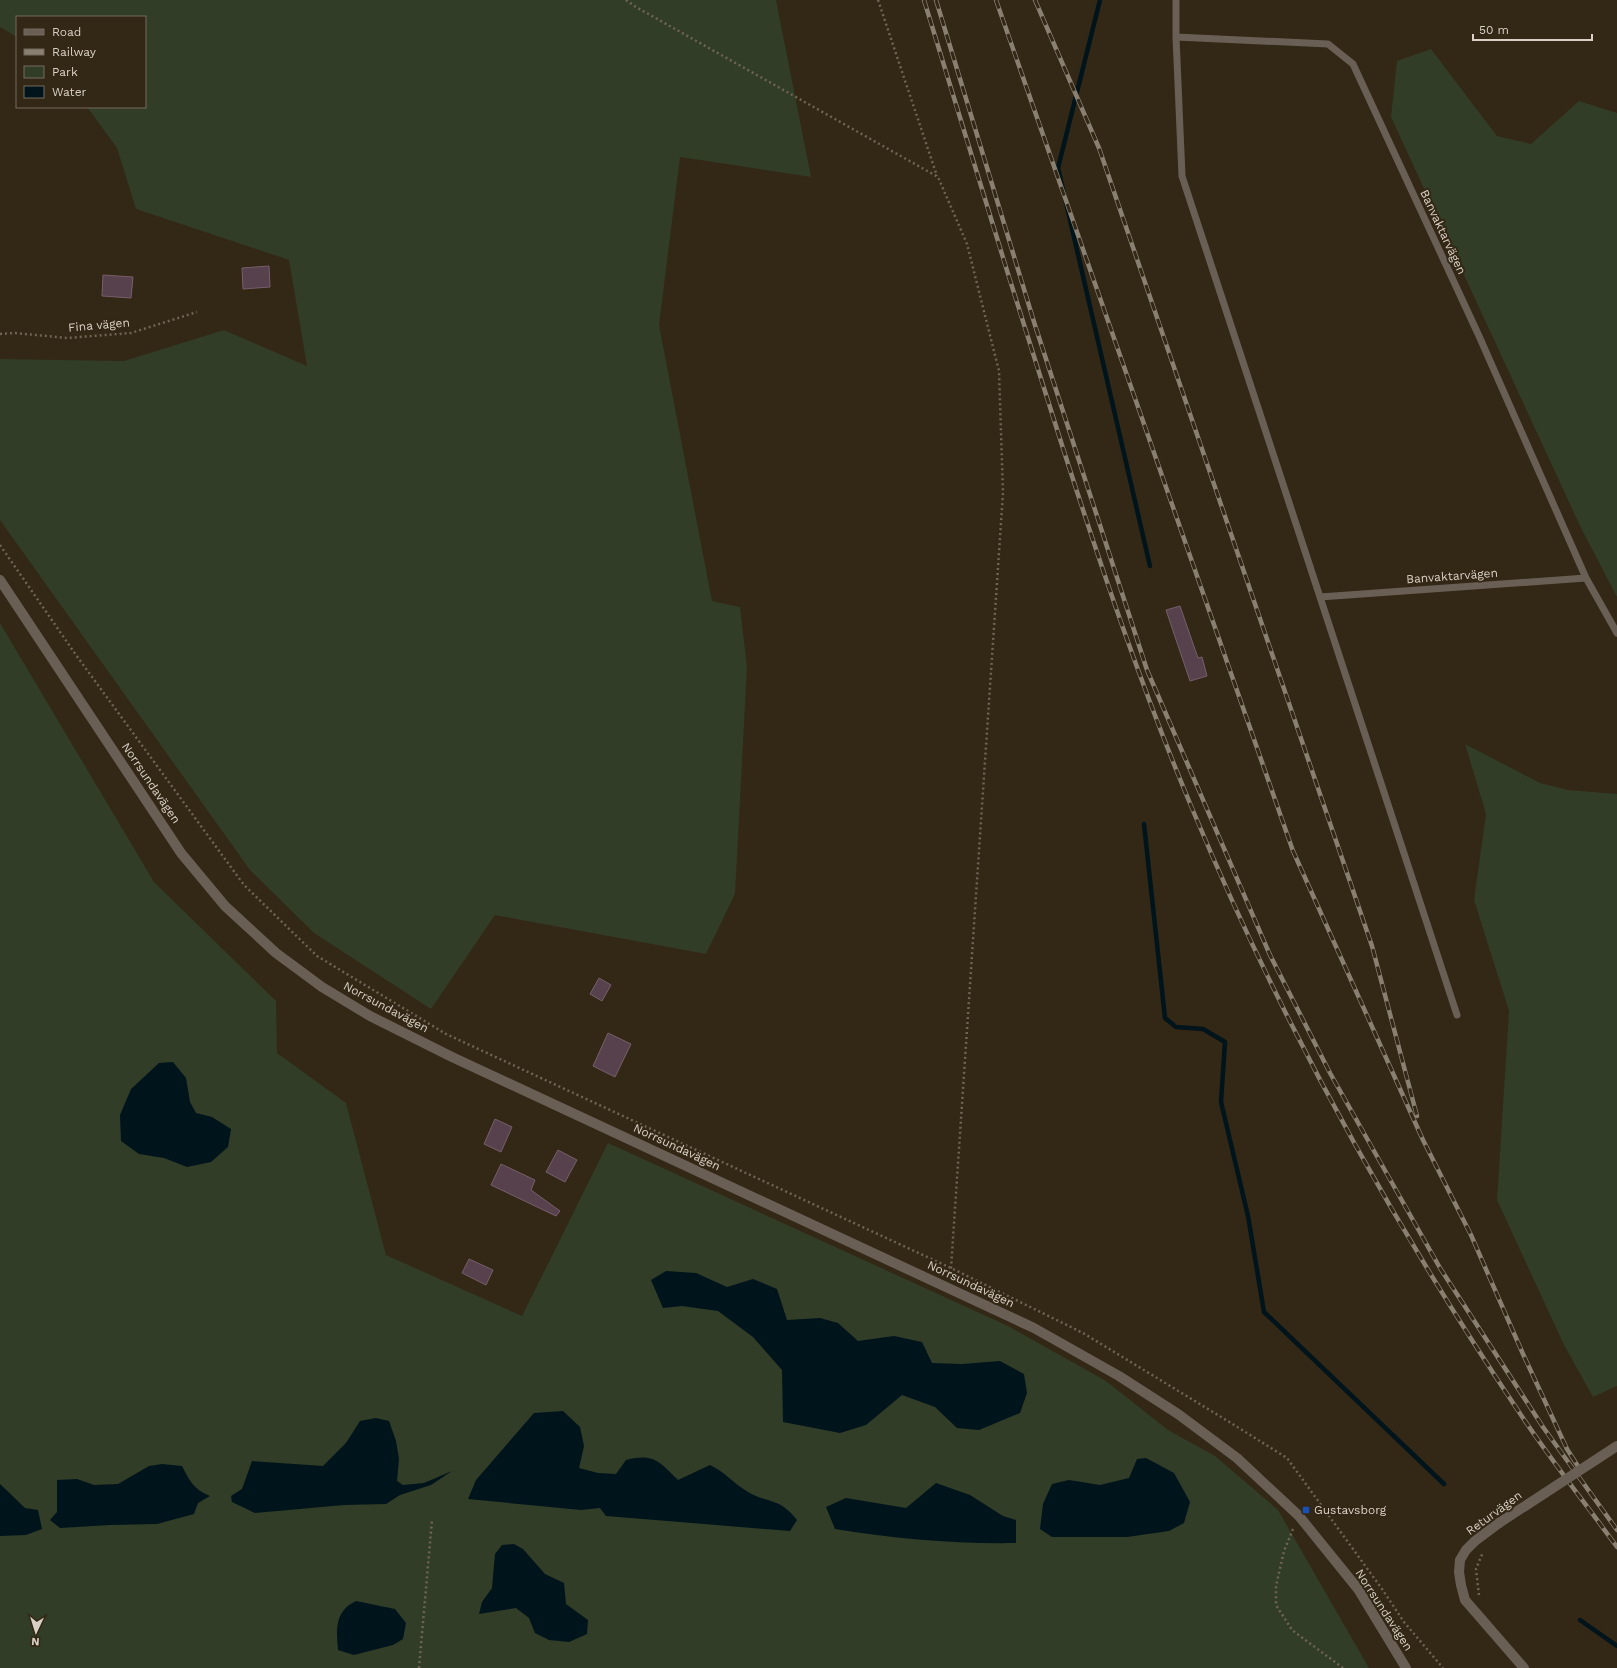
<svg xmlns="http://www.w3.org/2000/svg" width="1617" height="1668" font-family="'Work Sans',sans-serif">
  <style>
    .green { fill: #313d27 }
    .water { fill: #00141c }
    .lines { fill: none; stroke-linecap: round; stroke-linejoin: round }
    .stream { stroke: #00141c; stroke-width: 4.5 }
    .building { fill: #56414c; stroke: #765f6b }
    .path { stroke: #6f6455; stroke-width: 2.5; stroke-dasharray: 2 3; stroke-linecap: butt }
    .service { stroke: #695f55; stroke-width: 7 }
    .minor { stroke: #695f55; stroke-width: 10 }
    .tertiary { stroke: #695f55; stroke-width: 10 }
    .rail-casing { stroke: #8a8072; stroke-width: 4.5 }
    .rail { stroke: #332716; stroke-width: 3; stroke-dasharray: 9; stroke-linecap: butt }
    .minor-bridge { stroke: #695f55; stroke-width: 10 }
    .transit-dot { fill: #1a4fb4; stroke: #332716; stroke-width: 1.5 }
    .labels { text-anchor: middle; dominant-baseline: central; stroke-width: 4; stroke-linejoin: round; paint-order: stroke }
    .street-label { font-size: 12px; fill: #d9d1c6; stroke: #332716 }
    .poi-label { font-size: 12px; fill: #d9d1c6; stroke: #332716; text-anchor: start }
  </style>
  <rect width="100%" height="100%" fill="#332716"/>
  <path class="green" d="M0 0H776L811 177 680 157 659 325 712 601 740 607 747 667 735 894 706 954 495 915 431 1009 314 933 250 870 0 520V359L124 361 224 330 307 366 289 260 136 209 117 148 87 107H145V17H17V37L0 27Z
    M1431 49 1497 136 1531 144 1579 101 1617 113V597L1581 528 1391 117 1397 61Z
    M0 623 154 882 276 1001 277 1053 346 1103 386 1255 522 1316 608 1143 1008 1326 1106 1381 1168 1430 1215 1456 1278 1510 1369 1668H0Z
    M1465 744 1540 783 1568 790 1617 794V1386L1593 1397 1564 1345 1497 1200 1509 1011 1474 900 1486 814Z"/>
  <path class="water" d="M173 1062 186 1078 190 1102 196 1113 212 1117 231 1129 228 1147 211 1162 187 1167 164 1158 139 1154 121 1141 120 1115 131 1089 159 1063Z
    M666 1271 696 1273 727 1287 753 1279 777 1289 787 1320 820 1318 838 1323 858 1341 894 1336 922 1342 932 1363 962 1364 1000 1361 1024 1374 1027 1393 1020 1413 979 1430 957 1428 935 1407 902 1395 866 1425 840 1433 783 1422 782 1370 753 1337 718 1311 682 1306 663 1308 651 1280Z
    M563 1411 580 1427 584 1446 579 1468 598 1473 616 1474 626 1460C655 1453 659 1462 678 1480L710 1465C726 1473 731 1481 745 1490 765 1504 779 1496 797 1520L790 1531 606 1516 600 1508 581 1510 468 1499 476 1480 534 1413Z
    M376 1418 389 1421 396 1441 399 1459 397 1481 403 1485 424 1483 452 1471 431 1485 400 1495 386 1504 344 1505 255 1513 232 1502 231 1496 242 1489 252 1461 323 1466 346 1443 360 1421Z
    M1146 1458 1174 1473 1190 1502 1184 1523 1169 1531 1127 1537H1052L1040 1529 1043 1504 1052 1484 1069 1480 1100 1485 1129 1478 1137 1459Z
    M162 1464 182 1466C189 1480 194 1490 210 1496L198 1503 194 1514 157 1524 110 1525 60 1528 50 1520 57 1512V1480L77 1479 94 1485 118 1484 149 1466Z
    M936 1483 970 1495 1003 1516 1016 1520V1543C955 1544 896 1539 835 1529L826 1507 846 1498 906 1508Z
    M0 1484 25 1508 38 1510 42 1529 26 1535 0 1536Z
    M514 1544 523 1549 545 1574 564 1583 566 1604 588 1620 587 1634 569 1642 549 1640 535 1633 529 1618 516 1608 479 1614 482 1602 492 1588 495 1554 502 1545Z
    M356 1601 395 1609 406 1623 403 1639 393 1645 354 1655 338 1650C336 1629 335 1611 356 1601Z"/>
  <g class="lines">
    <path class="stream" d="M1100 0 1058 168 1150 566
      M1144 824 1165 1018 1176 1027 1203 1029 1225 1042 1221 1102 1248 1216 1264 1312 1444 1484
      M1580 1620 1617 1646"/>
  </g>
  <path class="building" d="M269 266 270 287 243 289 242 268Z
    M103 275 133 277 131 298 102 296Z
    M1180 606 1198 658 1202 657 1207 676 1190 681 1166 610Z
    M599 978 611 985 602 1001 590 994Z
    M608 1033 631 1044 615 1077 593 1066Z
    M495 1119 512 1127 501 1152 484 1144Z
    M558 1150 577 1160 565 1182 546 1172Z
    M501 1164 535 1180 531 1190 560 1211 556 1216 491 1185Z
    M469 1259 493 1270 486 1285 462 1273Z"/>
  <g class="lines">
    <path class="path" d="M626 0 636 7 938 177 967 244 999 371 1003 493 951 1268 949 1276
      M878 0 937 176
      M0 334 15 333 67 338 131 333 197 312
      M0 545 76 655 244 885 317 956 446 1034 951 1268 1083 1333 1231 1423 1287 1458 1382 1589 1404 1622 1443 1668
      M1293 1529 1284 1551 1276 1586V1605L1292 1630 1343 1668
      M1479 1595 1476 1569 1483 1552
      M419 1668 432 1520"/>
    <path class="service" d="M1176 0V37L1182 176 1457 1015
      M1176 37 1328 44 1353 64 1479 336 1586 578 1617 633
      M1320 597 1586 578"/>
    <path class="minor" d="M1499 1523 1475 1541 1466 1550 1460 1560 1459 1572 1461 1585 1465 1600 1524 1668"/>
    <path class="tertiary" d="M0 580 181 853 225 906 276 953 322 987 370 1016 452 1057 1034 1328 1119 1376 1178 1414 1237 1458 1299 1516 1358 1589 1406 1668"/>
    <g class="rail-casing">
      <path id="rail" d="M924 0C969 148 1014 295 1061 442 1101 567 1143 692 1194 813 1282 1024 1394 1226 1521 1415 1551 1460 1585 1503 1617 1547
        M936 0 1034 322 1147 670 1270 955 1330 1073 1440 1268 1543 1427 1617 1530
        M996 0 1293 851 1423 1140 1471 1235 1523 1354 1567 1449 1581 1471
        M1035 0 1099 148 1372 946 1417 1116"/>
    </g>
    <use href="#rail" class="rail"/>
    <path class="minor-bridge" d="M1499 1523 1617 1446"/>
  </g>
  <rect class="transit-dot" x="1302" y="1506" width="8" height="8" rx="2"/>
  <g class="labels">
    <g class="street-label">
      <text transform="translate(1443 232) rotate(65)">Banvaktarvägen</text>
      <text transform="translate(99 325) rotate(-5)">Fina vägen</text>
      <text transform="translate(1452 576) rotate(-4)">Banvaktarvägen</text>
      <text transform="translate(151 783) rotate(56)">Norrsundavägen</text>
      <text transform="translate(386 1007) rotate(28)">Norrsundavägen</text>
      <text transform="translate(677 1147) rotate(25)">Norrsundavägen</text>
      <text transform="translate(971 1284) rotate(25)">Norrsundavägen</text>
      <text transform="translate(1494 1513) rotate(-36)">Returvägen</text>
      <text transform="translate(1384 1610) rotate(57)">Norrsundavägen</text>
    </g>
    <g class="poi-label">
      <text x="1314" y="1510">Gustavsborg</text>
    </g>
  </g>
  <rect x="16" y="16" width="130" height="92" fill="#332716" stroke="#756b5c"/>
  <rect x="24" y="29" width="20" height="6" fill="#695f55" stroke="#756b5c"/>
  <text x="52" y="36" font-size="12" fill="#d9d1c6">Road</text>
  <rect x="24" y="49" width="20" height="6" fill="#8a8072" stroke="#756b5c"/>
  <text x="52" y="56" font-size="12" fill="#d9d1c6">Railway</text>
  <rect x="24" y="66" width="20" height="12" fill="#313d27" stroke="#756b5c"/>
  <text x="52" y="76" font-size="12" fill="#d9d1c6">Park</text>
  <rect x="24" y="86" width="20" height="12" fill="#00141c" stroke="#756b5c"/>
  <text x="52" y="96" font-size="12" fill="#d9d1c6">Water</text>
  <g transform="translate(36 1632) rotate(184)" stroke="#332716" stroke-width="3" paint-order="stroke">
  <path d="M0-3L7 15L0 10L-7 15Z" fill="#d9d1c6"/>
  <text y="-6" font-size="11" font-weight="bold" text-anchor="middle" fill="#d9d1c6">N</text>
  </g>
  <path d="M1473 34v6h119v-6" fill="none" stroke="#d9d1c6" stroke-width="2"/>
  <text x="1479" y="34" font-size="12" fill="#d9d1c6" stroke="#332716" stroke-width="3" paint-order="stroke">50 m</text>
</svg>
